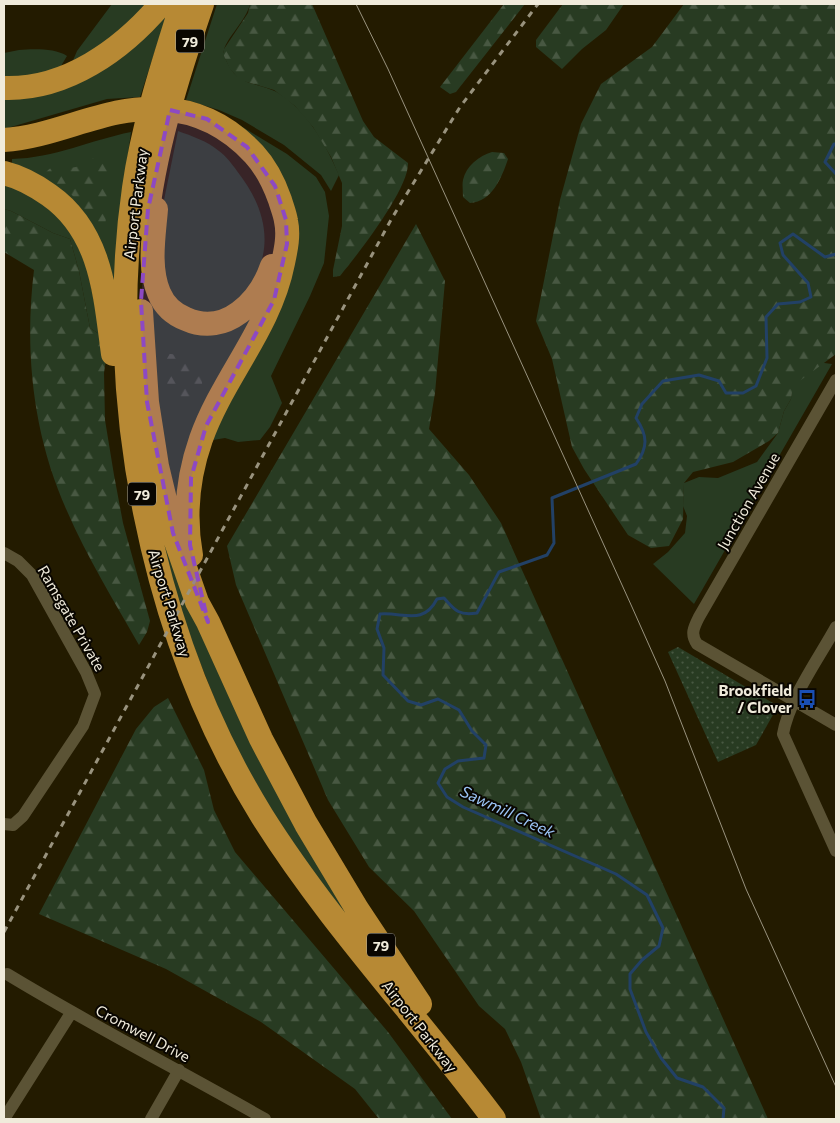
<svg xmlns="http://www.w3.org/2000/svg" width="840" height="1123" font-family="Commissioner,sans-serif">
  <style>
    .grass { fill: #283b22 }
    .forest { fill: url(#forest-firs) }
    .park { fill: url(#park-dots) }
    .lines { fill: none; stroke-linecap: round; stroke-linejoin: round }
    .stream { stroke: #224166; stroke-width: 3 }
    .street { stroke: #5b5335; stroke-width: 12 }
    .highway { stroke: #b78934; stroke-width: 24 }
    .tram { stroke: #99937e; stroke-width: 1 }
    .rail { stroke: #99937e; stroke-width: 3; stroke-dasharray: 6 6; stroke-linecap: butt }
    .marked { fill: #8d49c3; fill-opacity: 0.2; stroke: #8d49c3; stroke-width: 4; stroke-dasharray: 10 6; stroke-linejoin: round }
    .labels { text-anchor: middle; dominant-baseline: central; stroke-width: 4; stroke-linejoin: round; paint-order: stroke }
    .shield { fill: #090601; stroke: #aba69a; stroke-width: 1 }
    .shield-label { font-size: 14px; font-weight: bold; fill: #f0ebdb }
    .street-label { font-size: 15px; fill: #f0ebdb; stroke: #090601 }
    .poi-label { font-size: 15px; font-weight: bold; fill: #f0ebdb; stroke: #090601; text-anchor: end }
    .water-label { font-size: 16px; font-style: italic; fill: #9ac3f5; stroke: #090601 }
  </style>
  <defs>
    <pattern id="forest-firs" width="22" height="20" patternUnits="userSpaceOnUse" patternTransform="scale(1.25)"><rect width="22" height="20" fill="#283b22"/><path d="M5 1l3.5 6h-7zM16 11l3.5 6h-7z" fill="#485842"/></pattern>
    <pattern id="park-dots" width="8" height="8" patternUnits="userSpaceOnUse" patternTransform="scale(1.25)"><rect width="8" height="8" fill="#283b22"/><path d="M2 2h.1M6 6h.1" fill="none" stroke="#485842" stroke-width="1.8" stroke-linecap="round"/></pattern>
  </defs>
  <rect width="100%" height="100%" fill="#231b00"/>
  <path class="grass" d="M112 4H152L132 24 71 65 77 51Z
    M217 4H250C246 21 227 37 224 50 223 55 226 60 228 64 238 85 254 82 272 90 280 93 290 101 297 108 316 127 328 150 339 175L331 191 321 175 284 145 242 120 219 110 186 100Z
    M170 5 140 97 107 99 4 129V92L44 91Z
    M19 50C33 49 55 48 67 56L58 71 4 80V53Z
    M215 113 241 126 287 154 316 177 325 192 329 216 324 263 310 296 271 376 282 403 270 427 260 440 238 442 225 438 213 440 209 439 267 331 288 196Z
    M178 131C192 136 207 141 219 151 226 156 232 164 237 171 259 199 272 231 260 266 255 282 247 297 231 305 223 309 212 315 202 313 192 311 180 304 170 300L159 260 164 200Z
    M131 132 118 228 114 302 96 239 12 171V159C54 158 91 140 131 132Z
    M4 179 13 181 68 224 82 247 102 336 90 328 79 271 70 239 53 233 11 211 4 209Z
    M150 294 187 325 256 304 180 514 158 419 150 325Z
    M817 362 832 364 694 604 653 564 668 552 685 533 687 516 683 506 684 483 699 477 718 478 757 462 778 433 784 411 791 399 792 386Z
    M138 387 166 532 360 941 242 768 170 587Z"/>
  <path class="forest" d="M250 4H312L363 121 374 137 408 163C409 189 358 254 340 276L333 277V270L342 226V183L331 157 313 127 295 106 274 90 240 80 230 69 224 56V49L248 13Z
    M504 4H525L456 92 450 94 440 87Z
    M563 4H624L606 30 582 49 562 69 536 47V40Z
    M684 4H836V354L793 386 791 399 784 411 778 433 769 441 733 462 693 472 684 483 683 519 669 546 651 548 628 535 584 469 572 447 552 359 536 321 560 200 581 124 601 84 652 47Z
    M492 152 504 153 508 159C502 177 492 202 470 203L463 197C463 191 462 185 463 180 466 166 479 156 492 152Z
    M98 156 109 164 115 173C110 183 107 194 106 205 105 214 107 222 104 231L99 230C94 223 89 218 83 211 80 209 79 204 77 201 71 192 63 189 53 188L43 177C52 160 61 170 76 167 83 165 91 159 98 156Z
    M4 209 11 211 53 233 70 239 79 271 90 328 102 336 106 359 104 373 105 420 114 475 123 523 150 621 147 632 139 645C114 601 87 557 67 511 33 435 24 352 34 270L4 252Z
    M416 224 445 281 435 393 429 429 469 475 501 523 768 1119H541L521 1062 505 1029 479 1006 414 911 369 867 328 800 236 585 227 546Z
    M169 354C200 353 217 393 185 407 169 401 159 369 169 354Z
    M168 698 204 770 214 810 235 852 388 1032 452 1119H379L355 1089 261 1022 166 969 39 914 136 729 154 707Z"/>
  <path class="park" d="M678 647 778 706 756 745 718 762 668 652Z"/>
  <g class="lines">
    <path class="stream" d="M836 144H834L825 162 836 174
      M723 1119 724 1108 703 1087 677 1078 661 1058 646 1032 630 989V974L642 960 659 946 663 928 647 895 616 874 463 807 447 797 438 783 445 769 458 761 484 758 486 745 472 731 459 710 438 699 421 705 408 701 383 675 384 648 377 629 380 614C404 612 423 626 437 599L444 598C455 611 460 616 477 613L499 572 547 555 554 543 552 498 636 464C648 447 648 436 636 418L642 404 663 381 699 375 719 381 726 393H743L756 386 767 358 766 317 778 304 800 302 811 297 808 283 783 255 780 243 793 234 825 257 836 254"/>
    <path class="street" d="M836 380 699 617C694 627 690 634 697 644L836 725
      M4 553 18 561 32 575 86 672 95 694 83 726 23 816 13 825 4 824
      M836 627C819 658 789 699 783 734L836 851
      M7 974C91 1025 179 1070 265 1119
      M4 1119 71 1013
      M151 1119 179 1070"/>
    <path class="highway" d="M182 4C163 64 143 125 134 188 104 396 151 637 262 816 330 924 418 1017 494 1119
      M4 88C66 90 122 50 161 4
      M4 140C57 137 107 105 162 109 199 111 229 127 254 154 266 167 274 183 280 200 282 207 285 214 286 221 289 235 286 249 283 263 270 329 223 377 201 439 188 476 184 516 191 555
      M4 173C20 177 35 185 49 195 102 232 105 295 113 354
      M156 209C154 235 148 267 159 293 164 305 173 314 186 319 226 337 260 301 272 266
      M146 227C153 154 178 74 202 4
      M141 311 147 402 157 466 173 533 197 602 208 622 261 739 306 824 357 909 420 1004"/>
    <path class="tram" d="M356 4 388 69 632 607 665 681 746 889 836 1087"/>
    <path class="rail" d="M4 932 392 218 460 107 538 4"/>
  </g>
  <path class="marked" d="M170 110 207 119 247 147 275 186 286 220 287 244 274 300 206 426 191 478 190 545 208 622 173 533 147 402 141 301 148 209Z"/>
  <defs>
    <g id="bus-bare" transform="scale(1.5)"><path d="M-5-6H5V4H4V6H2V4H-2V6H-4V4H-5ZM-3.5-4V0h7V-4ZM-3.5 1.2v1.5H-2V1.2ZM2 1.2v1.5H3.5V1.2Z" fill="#1a4fb4" stroke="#090601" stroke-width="2.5" paint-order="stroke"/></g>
  </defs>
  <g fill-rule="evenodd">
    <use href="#bus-bare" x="807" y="699"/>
  </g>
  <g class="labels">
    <g class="shield">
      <rect x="176" y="29.5" width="28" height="23" rx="4"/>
      <rect x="128" y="482.5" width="28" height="23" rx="4"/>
      <rect x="367" y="933.5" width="28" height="23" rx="4"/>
    </g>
    <g class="shield-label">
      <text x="190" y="41">79</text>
      <text x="142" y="494">79</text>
      <text x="381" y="945">79</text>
    </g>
    <g class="street-label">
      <text transform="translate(135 204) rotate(-83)">Airport Parkway</text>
      <text transform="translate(748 501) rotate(-60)">Junction Avenue</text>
      <text transform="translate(170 603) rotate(73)">Airport Parkway</text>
      <text transform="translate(72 618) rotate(60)">Ramsgate Private</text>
      <text transform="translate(420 1026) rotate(52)">Airport Parkway</text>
      <text transform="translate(143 1033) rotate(28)">Cromwell Drive</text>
    </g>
    <g class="poi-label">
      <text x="792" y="690">Brookfield<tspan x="792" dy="17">/ Clover</tspan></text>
    </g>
    <g class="water-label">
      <text transform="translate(508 811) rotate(25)">Sawmill Creek</text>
    </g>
  </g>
  <rect width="840" height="1123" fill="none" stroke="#f0ebdb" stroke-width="10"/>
</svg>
